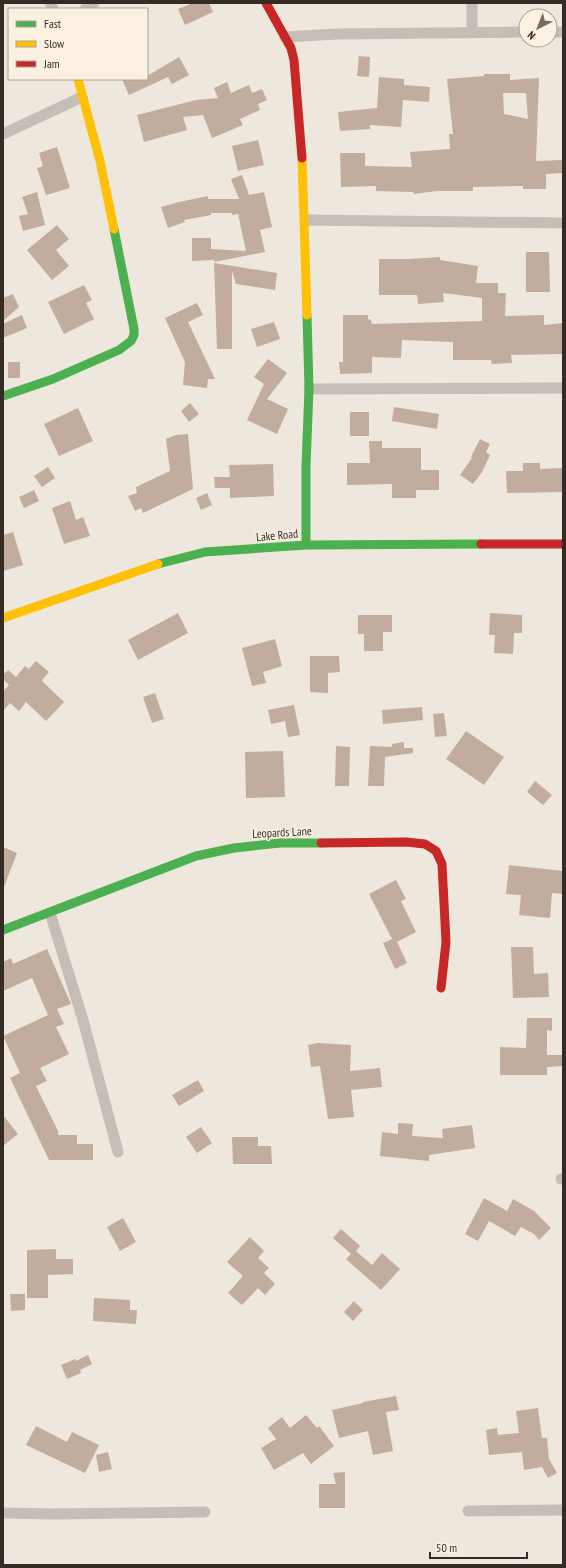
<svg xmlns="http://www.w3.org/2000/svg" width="566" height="1568" font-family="'PT Sans Narrow',sans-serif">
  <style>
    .building { fill: #c2ac9d; fill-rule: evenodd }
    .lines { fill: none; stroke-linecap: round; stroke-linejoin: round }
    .street { stroke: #c5beb6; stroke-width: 11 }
    .fast { stroke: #4caf50; stroke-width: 9 }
    .slow { stroke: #ffc107; stroke-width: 9 }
    .jam { stroke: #c62828; stroke-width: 9 }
    .labels { text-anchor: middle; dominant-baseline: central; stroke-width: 3; stroke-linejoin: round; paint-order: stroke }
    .street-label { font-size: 12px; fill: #352b25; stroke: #faf1e3 }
  </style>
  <rect width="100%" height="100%" fill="#ede7dd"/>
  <path class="building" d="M193 3H209L213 12 185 25 178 9Z
    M359 56 370 57 369 77 357 76Z
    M179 57 189 75 172 84 168 77 129 95 122 79H147V76Z
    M484 74H510V80L539 78 536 161 563 160V173L546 174V189H523V186L473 187V191H437L414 194 413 192 376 191V186L341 187 340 153H365V166L412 167 410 152 450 149 449 134H453L447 79 484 76ZM503 93H526L528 119 504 114Z
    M379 77 404 79V85L430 87 429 102 403 100 401 127 370 125V129L340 131 338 112 377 108Z
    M227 82 231 93 249 85 252 93 262 89 267 100 258 104 260 110 240 119 243 125 212 138 203 115 183 117 187 130 144 142 137 115 196 100 218 98 214 88Z
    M258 140 264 165 238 171 232 146Z
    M57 147 70 188 46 195 37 168 43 166 39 153Z
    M242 175 249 195 264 192 272 227 260 230 265 252 214 262V260L192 261V238H211V249L246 251 238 214 232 215V213H211V215L184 220 185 222 168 228 161 207 179 202 208 196V199H239L231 179Z
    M37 192 45 225 23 231 19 216 28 214 22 197Z
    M57 225 69 239 56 250 69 266 52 280 27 250Z
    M526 252H549L550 292H526Z
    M440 257V260L478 266 476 283H498V293H506L505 316 544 315V325L563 323V354L511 355 512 363 492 364 491 360H453V342L402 340 401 358 372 357V373L340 374 339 362H343V315H368V319L371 320 372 324 482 321V298L443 293 444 302 418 304 417 295H379V259H410Z
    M214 263 277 273 275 290 236 284 232 271V349H217Z
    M84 285 92 300 86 303 94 319 64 334 48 302Z
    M13 294 19 307 3 321V298Z
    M197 303 203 315 188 322 215 379H208L207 388 183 385 185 362 165 318Z
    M22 315 27 328 3 338V324Z
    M274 322 280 339 257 347 251 329Z
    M268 359 287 373 267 399 288 409 277 434 247 420 264 384 254 377Z
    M8 362H20V378H8Z
    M190 403 199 414 189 422 181 411Z
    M394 407 439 414 437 429 392 421Z
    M78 408 93 441 59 456 44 424Z
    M350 412H369V436H350Z
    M188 434 193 489 143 513 141 508 135 511 128 496 137 493 136 487 170 471 166 439 176 435Z
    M480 439 490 444 486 452 490 455 482 472 473 484 460 475 472 458 471 457Z
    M369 441H382V448H421V470H439V490H416V498H392V484L347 485V463H370Z
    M523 463H540V469L563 468V492L507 493 506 471H523Z
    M273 464 274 496 230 498V488H215L214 477H230L229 465Z
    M48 467 55 478 42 487 34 476Z
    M34 490 39 501 24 508 19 497Z
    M207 493 212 505 201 510 196 498Z
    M70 501 76 520 83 517 90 536 64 544 52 508Z
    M13 532 23 565 3 571V535Z
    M178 613 188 633 138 660 128 640Z
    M490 613 522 615V633H514L513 654 494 653 495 635H489Z
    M358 615H392V632H383V651H364V634H358Z
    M275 639 282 666 263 672 266 683 252 686 242 648Z
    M310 656H339L340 672 328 673V693L310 692Z
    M36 661 49 672 42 680 43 682 64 702 46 721 26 702 19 711 10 703 3 711V692L9 685 3 679V675L8 670 16 677 25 666 29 669Z
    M155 693 164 719 152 723 143 697Z
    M294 705 300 735 288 737 285 721 271 724 268 710Z
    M422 707 423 720 383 724 382 710Z
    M444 713 447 736 435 737 433 714Z
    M466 731 504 757 484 785 446 759Z
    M404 742V748H413V753L385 757 384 786H368L370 746 392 747V744Z
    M336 746 350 747 349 786H335Z
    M283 751 285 797 246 798 245 752Z
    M535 781 552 795 543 805 527 792Z
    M3 847 17 853 4 887H3Z
    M509 865 563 871V894L552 893 550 918 519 915 521 895 506 894Z
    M396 880 406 899 401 901 416 932 397 942 407 963 395 969 383 943 392 939 369 894Z
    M511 947H533L534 974 548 973 549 997 513 998Z
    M47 949 71 1004 57 1009 64 1024 56 1027 69 1054 40 1068 47 1081 36 1086 58 1131V1135H77V1144H93V1160H49L10 1078 20 1073 3 1036 48 1015 32 978 3 991V962L11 958 13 964Z
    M527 1018H552V1031L547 1030V1055H563V1066L547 1067V1075H500V1047L526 1048Z
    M318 1043 351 1045 350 1071 380 1068 382 1087 351 1090 354 1117 328 1119 320 1066 311 1067 308 1045Z
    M198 1080 204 1091 179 1106 172 1095Z
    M3 1115 18 1134 3 1146Z
    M398 1123 413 1124 412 1136 443 1138 442 1129 472 1125 475 1148 429 1155V1161L380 1156 382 1132 398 1134Z
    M201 1127 212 1143 197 1153 186 1137Z
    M232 1137H258V1146H271L272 1164H233Z
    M484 1198 507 1211 513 1199 534 1211 551 1228 539 1240 534 1234 521 1227 515 1236 489 1221 478 1241 465 1234Z
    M123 1218 136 1242 120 1251 107 1227Z
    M341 1229 360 1246 356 1251 372 1265 382 1253 400 1269 381 1290 346 1259 351 1254 333 1238Z
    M250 1237 264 1251 258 1258 269 1268 264 1273 275 1284 265 1295 258 1288 242 1305 228 1293 243 1276 227 1262Z
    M56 1249V1259H73V1274L48 1275V1298H27V1250Z
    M10 1294H25V1310L11 1311Z
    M94 1298 130 1300V1310H137L136 1324 93 1321Z
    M354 1301 363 1310 353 1321 344 1312Z
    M88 1355 92 1364 80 1370 81 1373 67 1379 61 1365 75 1359 76 1361Z
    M396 1396 399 1410 386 1412 393 1451 373 1455 368 1431 339 1438 332 1410 363 1403V1402Z
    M538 1408 542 1438H547L549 1459 557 1473 548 1478 542 1467 524 1470 522 1452 489 1455 486 1430 497 1428 498 1435 519 1433 516 1411Z
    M306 1415 317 1428 319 1426 334 1446 311 1464 303 1453 274 1470 261 1448 276 1439 268 1428 282 1417 290 1428Z
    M36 1426 67 1442 72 1432 99 1445 85 1473 26 1445Z
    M108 1452 112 1469 99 1472 96 1455Z
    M345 1472V1508H319V1484H336L333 1473Z"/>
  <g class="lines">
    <path class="street" d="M50 3 53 9
      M472 3V33
      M85 9 94 3
      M550 32H563
      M285 37 338 34 526 32
      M3 134 82 97
      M305 220 563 223
      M309 389 563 388
      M50 913 83 1020 118 1152
      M561 1179H563
      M468 1511 563 1510
      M3 1513 54 1514 205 1512"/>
    <path class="fast" d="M3 396 53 379 119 350 131 341 134 335V329L114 229
      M306 545V466L309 389 307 315
      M158 564 205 552 306 545 481 544
      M3 930 196 856 234 848 280 843H321"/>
    <path class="slow" d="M78 79 100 161 114 229
      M302 158 307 315
      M3 618 158 564"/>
    <path class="jam" d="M266 3 291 48 294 60 302 158
      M481 544H563
      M321 843 406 842 425 844 436 851 442 864 446 942 441 988"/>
  </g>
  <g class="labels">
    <g class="street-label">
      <text transform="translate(277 535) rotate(-5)">Lake Road</text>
      <text transform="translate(282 832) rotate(-3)">Leopards Lane</text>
    </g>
  </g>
  <rect width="566" height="1568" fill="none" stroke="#352b25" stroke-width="8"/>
  <rect x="8" y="8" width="140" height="72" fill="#faf1e3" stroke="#aba297"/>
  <rect x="16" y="21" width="20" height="6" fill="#4caf50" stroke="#aba297"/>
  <text x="44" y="28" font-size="12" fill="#352b25">Fast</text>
  <rect x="16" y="41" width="20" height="6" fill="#ffc107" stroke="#aba297"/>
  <text x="44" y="48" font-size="12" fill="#352b25">Slow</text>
  <rect x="16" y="61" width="20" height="6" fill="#c62828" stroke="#aba297"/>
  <text x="44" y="68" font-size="12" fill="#352b25">Jam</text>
  <g transform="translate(538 28) rotate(222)"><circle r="19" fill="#faf1e3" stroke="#aba297"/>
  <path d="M0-3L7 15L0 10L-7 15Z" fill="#756d65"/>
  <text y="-6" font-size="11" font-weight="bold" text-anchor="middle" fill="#352b25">N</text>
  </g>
  <path d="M430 1552v6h97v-6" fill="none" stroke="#352b25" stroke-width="2"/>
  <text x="436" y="1552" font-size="12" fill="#352b25" stroke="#faf1e3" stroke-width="3" paint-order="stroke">50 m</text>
</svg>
